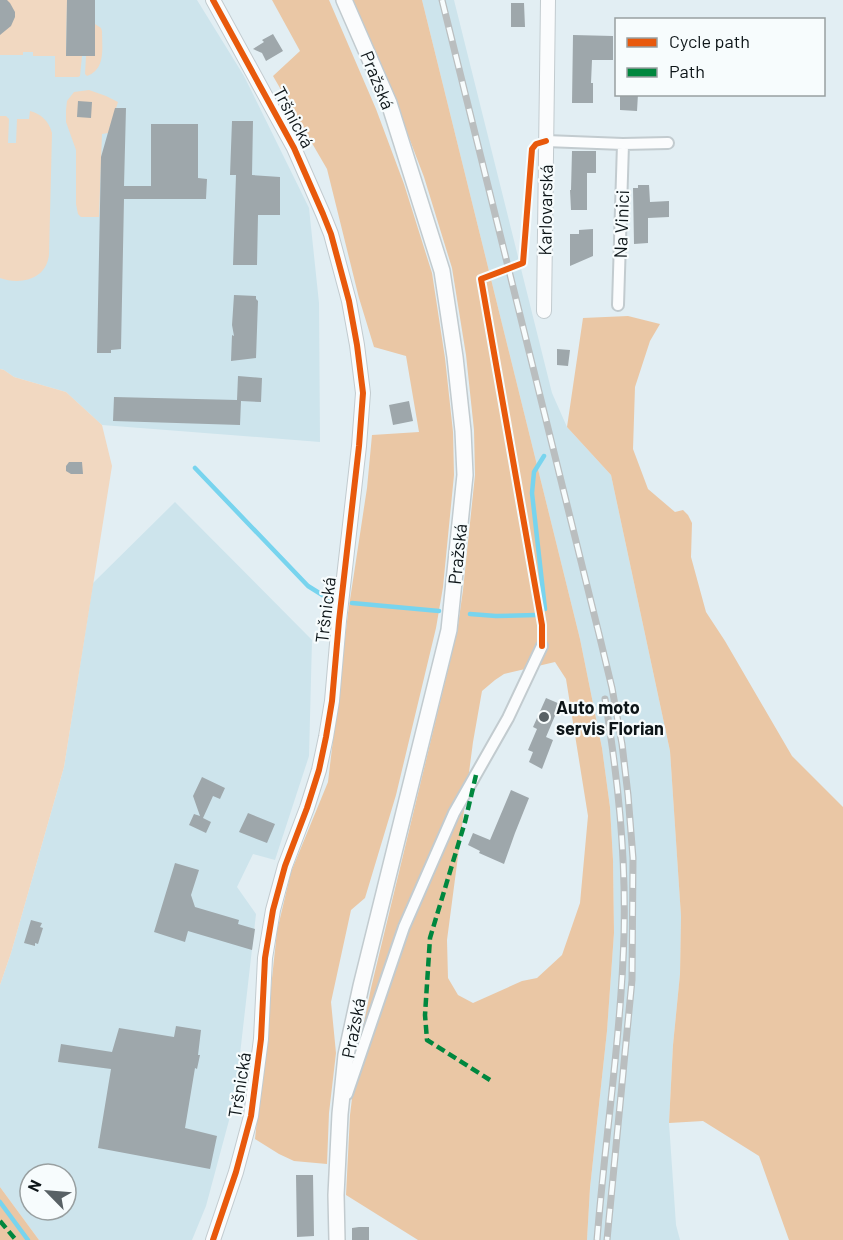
<svg xmlns="http://www.w3.org/2000/svg" width="843" height="1240" font-family="Barlow,sans-serif">
  <style>
    .built { fill: #cde4ec; fill-rule: evenodd }
    .green { fill: #f1d8c1 }
    .forest { fill: #eac7a5; fill-rule: evenodd }
    .lines { fill: none; stroke-linecap: round; stroke-linejoin: round }
    .stream { stroke: #78d4ee; stroke-width: 4.5 }
    .building { fill: #9ea7ab }
    .minor-casing { stroke: #c2cbcf; stroke-width: 14 }
    .tertiary-casing { stroke: #c2cbcf; stroke-width: 16 }
    .secondary-casing { stroke: #c2cbcf; stroke-width: 18 }
    .minor { stroke: #fbfcfd; stroke-width: 10 }
    .tertiary { stroke: #fbfcfd; stroke-width: 14 }
    .secondary { stroke: #fbfcfd; stroke-width: 15 }
    .rail-casing { stroke: #babebf; stroke-width: 7 }
    .rail { stroke: #f7fcfd; stroke-width: 4.5; stroke-dasharray: 14; stroke-linecap: butt }
    .quiet { stroke: #00873e; stroke-width: 4.5; stroke-dasharray: 9 4.5; stroke-linecap: butt }
    .cycleway-casing { stroke: #f7fcfd; stroke-width: 10 }
    .cycleway { stroke: #e8590c; stroke-width: 6 }
    .poi-dot { fill: #586165; stroke: #f7fcfd; stroke-width: 2 }
    .labels { text-anchor: middle; dominant-baseline: central; stroke-width: 4.5; stroke-linejoin: round; paint-order: stroke }
    .street-label { font-size: 18px; fill: #0d1518; stroke: #f7fcfd }
    .poi-label { font-size: 18px; font-weight: bold; fill: #0d1518; stroke: #f7fcfd; text-anchor: start }
  </style>
  <rect width="100%" height="100%" fill="#e2eef3"/>
  <path class="built" d="M0 0H197L244 76 309 208 319 303 320 442 102 425 66 392 14 377 4 370 0 369Z
    M422 0H454L552 393 567 427 611 475 670 751 681 916 680 974 673 1045 669 1123 676 1225 680 1240H587L590 1188 607 1031 614 933 613 860 610 807 602 748 580 639Z
    M175 502 312 640 309 756 275 860 253 854 237 887 256 914 235 1098 206 1206 192 1240H39L0 1187V985L11 953 64 767 93 583ZM30 1174H66V1210H30Z"/>
  <path class="green" d="M0 0H67L66 56H82L80 76 78 77H55V56H33V52H23V55H0Z
    M95 24 101 28 102 31C102 48 106 69 87 76L85 74 86 56H95Z
    M89 90 106 96 118 102 108 133 102 134 99 217H81L78 214 76 204V150L66 122V110L67 101 74 92Z
    M30 111C41 114 49 121 52 133L49 255C46 280 20 285 0 278V116H6L9 119 8 143H16L17 119H29Z
    M0 369 4 370 14 377 66 392 102 425 112 466 64 767 11 953 0 985Z"/>
  <path class="forest" d="M272 0H329L376 109 404 184 432 273 445 358 453 432 454 475 443 587 436 628 396 795 365 898 351 910 331 1002 336 1053 329 1113 327 1164 294 1161 279 1154 255 1139 277 931 291 872 328 782 348 613 367 488 372 435 419 432 406 356 374 347 359 298 327 169 273 76 300 51Z
    M352 0H422L580 639 602 748 610 807 613 860 614 933 607 1031 590 1188 587 1240H418L346 1195 350 1115 357 1057 371 988 457 632 463 590 475 475 474 430 466 355 452 268 424 177 395 101ZM555 662 566 679 588 816 580 903 562 955 537 978 522 981 473 1003 458 995 448 978 447 940 473 742 482 691 495 680 504 674Z
    M628 316 660 324 650 341 635 387 633 449 648 489 675 512 683 510 688 515 692 523 691 557 706 612 725 641 792 756 843 807V1240H789L759 1156 703 1121 669 1123 673 1045 680 974 681 916 670 751 611 475 567 427 583 318Z
    M0 1187 39 1240H0Z"/>
  <g class="lines">
    <path class="stream" d="M544 456 534 472 532 493 545 609
      M195 468 308 586 332 601
      M352 603 439 611
      M470 614 496 616 536 615
      M0 1202 28 1240"/>
  </g>
  <path class="building" d="M0 0H7L10 3 15 12V17L11 26 0 35Z
    M67 0H95V56H66Z
    M511 3H524L525 27H511Z
    M273 34 283 51 266 61 262 53 253 49 264 42 262 40Z
    M573 35 613 36V60H592L591 83H593V103H572Z
    M620 94H638L637 111 620 110Z
    M78 101 92 102 91 118 77 117Z
    M115 108H126L124 186H151V124H198V178L207 179 206 199H124L121 349 111 350V353H97L101 157Z
    M232 121H253L252 175 280 177V215H258L257 265H233L236 175H230Z
    M572 151H596V173H587V210H571L570 190H571Z
    M638 185H649L650 202 669 201V217L648 218V243L634 244 633 188H638Z
    M593 229V256L570 266V234H579V230Z
    M234 295 256 296V299L258 301 256 358 231 361 232 335 234 336 232 325Z
    M557 349 570 350 568 366 557 365Z
    M238 376 262 378 261 402 241 401 240 425 113 421 114 397 237 400Z
    M409 401 413 421 393 425 389 405Z
    M69 462H82L83 474H71L66 471V466Z
    M546 698 560 704 546 737 553 740 542 769 529 762 533 752 528 750 537 729 533 727Z
    M202 777 225 788 220 799 213 796 203 818 211 822 206 833 189 825 194 814 200 816 193 796Z
    M511 790 529 798 515 833 504 864 479 853 480 851 468 845 473 833 490 840Z
    M248 813 275 824 267 843 239 832Z
    M175 863 199 870 191 895 195 907 239 920 238 924 255 929 252 950 188 931 185 942 154 932Z
    M31 920 42 923 40 927 43 928 38 944 35 943V946L24 943Z
    M176 1026 201 1030 198 1055H200L197 1069 195 1068 185 1128 217 1136 210 1169 98 1148 111 1069 58 1062 61 1044 112 1052 119 1028 174 1037Z
    M296 1175H313L314 1236 297 1237Z
    M359 1227H369V1240H352V1228Z"/>
  <g class="lines">
    <g class="minor-casing">
      <path id="minor" d="M546 141 623 144 668 143
        M618 305 623 144
        M347 1094 404 927 454 813 508 718 542 646"/>
    </g>
    <g class="tertiary-casing">
      <path id="tertiary" d="M544 311 548 0
        M213 1240 236 1172 251 1116 261 1039 265 958 273 910 285 866 307 808 319 770 326 737 332 701 339 621 359 446 363 393 357 345 349 301 331 234 323 214 294 148 213 0"/>
    </g>
    <g class="secondary-casing">
      <path id="secondary" d="M337 1240 336 1195 340 1114 346 1055 361 986 449 630 465 475 463 431 455 357 442 271 389 103 344 0"/>
    </g>
    <use href="#minor" class="minor"/>
    <use href="#tertiary" class="tertiary"/>
    <use href="#secondary" class="secondary"/>
    <g class="rail-casing">
      <path id="rail" d="M442 0 599 634 612 688 622 744 628 795 633 858 632 980 607 1240
        M597 1240C605 1138 621 1037 624 935 626 854 618 779 605 699"/>
    </g>
    <use href="#rail" class="rail"/>
    <path class="quiet" d="M476 775 465 822 430 938 425 1015 427 1040 490 1080
      M0 1221 16 1240"/>
    <g class="cycleway-casing">
      <path id="cycleway" d="M542 646V625L481 279 523 263 532 149 536 144 546 141
        M213 1240 236 1172 251 1116 261 1039 265 958 273 910 285 866 307 808 319 770 326 737 332 701 339 621 359 446 363 393 357 345 349 301 331 234 323 214 294 148 213 0"/>
    </g>
    <use href="#cycleway" class="cycleway"/>
  </g>
  <circle class="poi-dot" cx="544" cy="717" r="6"/>
  <g class="labels">
    <g class="street-label">
      <text transform="translate(378 80) rotate(68)">Pražská</text>
      <text transform="translate(294 117) rotate(62)">Tršnická</text>
      <text transform="translate(545 210) rotate(-89)">Karlovarská</text>
      <text transform="translate(621 224) rotate(-88)">Na Vinici</text>
      <text transform="translate(457 554) rotate(-84)">Pražská</text>
      <text transform="translate(325 610) rotate(-83)">Tršnická</text>
      <text transform="translate(353 1028) rotate(-79)">Pražská</text>
      <text transform="translate(239 1085) rotate(-81)">Tršnická</text>
    </g>
    <g class="poi-label">
      <text x="556" y="707">Auto moto<tspan x="556" dy="21">servis Florian</tspan></text>
    </g>
  </g>
  <rect x="615" y="18" width="210" height="78" fill="#f7fcfd" stroke="#99a0a1" stroke-width="1.5"/>
  <rect x="627" y="38" width="30" height="9" fill="#e8590c" stroke="#99a0a1" stroke-width="1.5"/>
  <text x="669" y="48" font-size="18" fill="#0d1518">Cycle path</text>
  <rect x="627" y="68" width="30" height="9" fill="#00873e" stroke="#99a0a1" stroke-width="1.5"/>
  <text x="669" y="78" font-size="18" fill="#0d1518">Path</text>
  <g transform="translate(48 1192) rotate(295)"><circle r="28" fill="#f7fcfd" stroke="#99a0a1" stroke-width="1.5"/>
  <path d="M0-4.5L10 22L0 15L-10 22Z" fill="#586165"/>
  <text y="-9" font-size="16" font-weight="bold" text-anchor="middle" fill="#0d1518">N</text>
  </g>
</svg>
